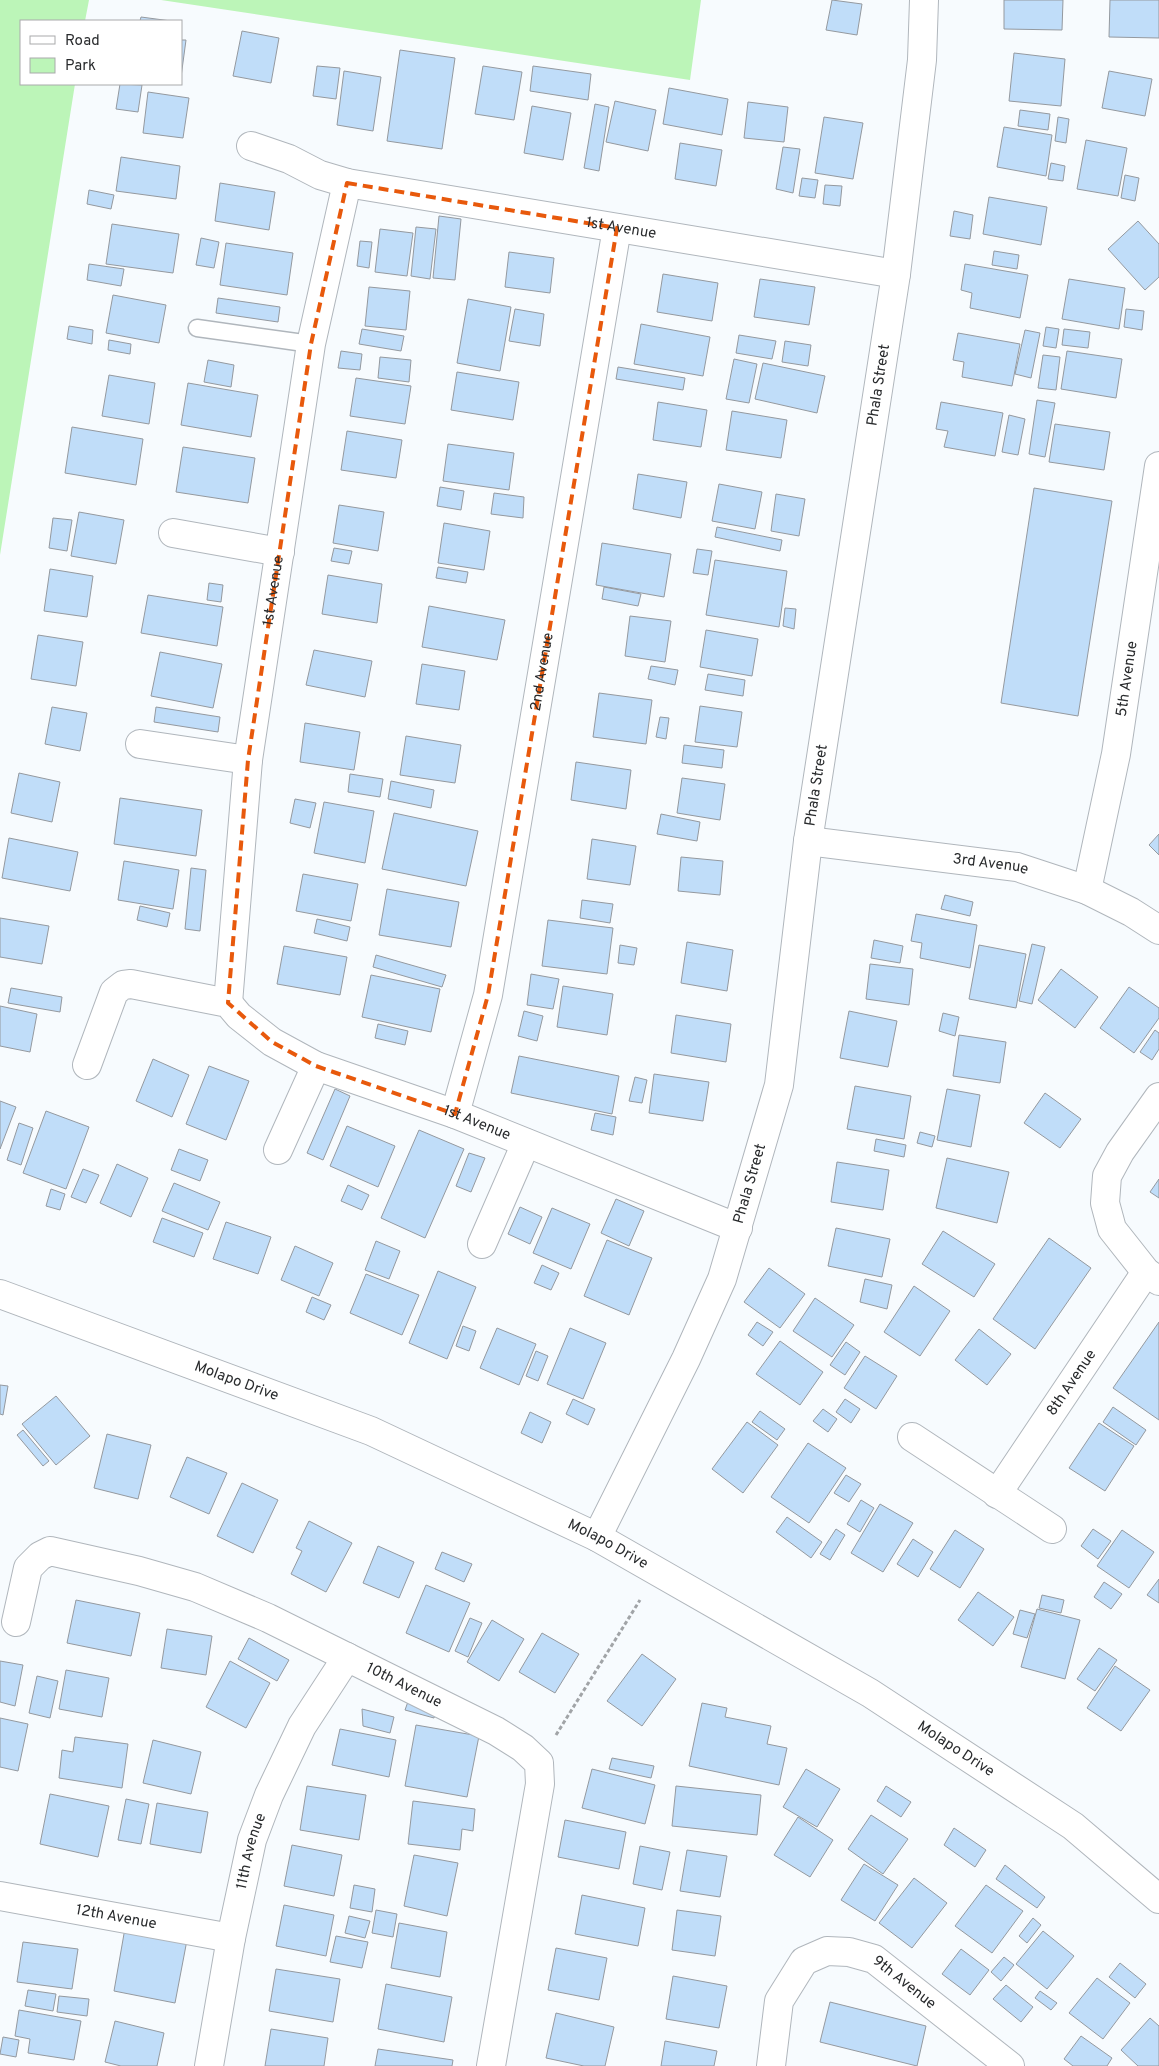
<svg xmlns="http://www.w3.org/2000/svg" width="1159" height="2066" font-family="Overpass,sans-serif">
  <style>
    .green { fill: #bcf5b8 }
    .building { fill: #c0ddf9; stroke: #94999f }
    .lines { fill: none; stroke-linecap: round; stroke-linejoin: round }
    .service-casing { stroke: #b0b6bc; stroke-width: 19 }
    .minor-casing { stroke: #b0b6bc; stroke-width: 30 }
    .path { stroke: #a1a4a7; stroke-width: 3; stroke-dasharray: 4 2.5; stroke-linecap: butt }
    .service { stroke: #fff; stroke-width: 16 }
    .minor { stroke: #fff; stroke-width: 28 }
    .marked { fill: none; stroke: #e8590c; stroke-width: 4; stroke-dasharray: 10 6; stroke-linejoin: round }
    .labels { text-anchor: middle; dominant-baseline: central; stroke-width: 5; stroke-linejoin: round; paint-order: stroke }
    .street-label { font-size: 15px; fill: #292b2d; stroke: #fff }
  </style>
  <rect width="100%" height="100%" fill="#f7fbfe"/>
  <path class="green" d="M0 0H89L85 21H21V84H75L0 555Z
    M161 0H701L690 80Z"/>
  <path class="building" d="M832 0 862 4 857 35 826 30Z
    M1004 0H1063L1062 30 1004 29Z
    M1110 0H1159V38L1109 37Z
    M141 17 171 21H140Z
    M242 31 279 38 271 83 233 76Z
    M181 40H186L181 77Z
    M400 50 455 58 442 149 387 141Z
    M1014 53 1065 59 1061 106 1009 101Z
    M317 66 340 68 336 99 313 96Z
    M483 66 522 72 514 120 475 114Z
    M533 66 591 74 588 100 530 91Z
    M344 71 381 77 373 131 337 125Z
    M1109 71 1152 79 1145 116 1102 108Z
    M120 84 142 85 138 112 116 109Z
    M669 88 728 99 722 135 663 124Z
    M148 92 189 98 183 138 143 133Z
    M615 101 656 110 648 151 606 142Z
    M748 102 788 107 784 142 744 138Z
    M595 104 609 107 599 171 584 168Z
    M532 106 571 113 563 160 524 153Z
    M1020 110 1050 114 1048 130 1018 126Z
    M824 117 863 123 853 179 815 173Z
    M1058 117 1069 119 1066 143 1055 141Z
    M1004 127 1052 135 1046 176 997 167Z
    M1086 140 1127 148 1118 196 1077 189Z
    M680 143 722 150 716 186 675 179Z
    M783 147 800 149 793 193 776 189Z
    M121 157 180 166 176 199 116 191Z
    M1051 163 1065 166 1063 181 1048 179Z
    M1125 175 1139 178 1135 201 1121 198Z
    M802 178 818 180 815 198 799 196Z
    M220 183 275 192 269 230 215 221Z
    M825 185 842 186 840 206 823 204Z
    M89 190 114 195 111 209 87 204Z
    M989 197 1047 207 1041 245 983 234Z
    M954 211 973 215 970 239 950 236Z
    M439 216 461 219 455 280 433 278Z
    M1138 221 1159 244V277L1145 290 1108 249Z
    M112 224 179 234 173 273 106 264Z
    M416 227 436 229 430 279 411 276Z
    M380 229 413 233 407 276 375 272Z
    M201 238 219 242 214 268 196 265Z
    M360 241 372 242 369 268 357 266Z
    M226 243 293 253 287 295 220 285Z
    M994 251 1019 255 1017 269 992 265Z
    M509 252 554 258 550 293 505 287Z
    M89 264 124 269 121 286 87 280Z
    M965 264 1028 275 1020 318 970 308 972 293 961 290Z
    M663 274 718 283 712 321 657 312Z
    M760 279 815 287 809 325 754 317Z
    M1069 279 1125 288 1119 329 1062 319Z
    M369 287 410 291 406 330 365 326Z
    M113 295 166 305 159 343 106 333Z
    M218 298 280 307 278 322 216 313Z
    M468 299 511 307 500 371 457 363Z
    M515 309 544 314 540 346 509 341Z
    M1126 309 1144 311 1142 330 1124 327Z
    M641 324 710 337 703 376 634 364Z
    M69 326 93 330 92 344 67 339Z
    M1046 327 1059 329 1056 348 1043 346Z
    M362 329 404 336 401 351 359 344Z
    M1064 329 1090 332 1088 348 1062 345Z
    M1025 330 1040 333 1031 378 1015 374Z
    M958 333 1020 344 1012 386 962 377 964 362 953 360Z
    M739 335 776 341 772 359 736 353Z
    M109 340 131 344 130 354 108 350Z
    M785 341 811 345 808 366 782 362Z
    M341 351 362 354 360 370 338 368Z
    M1067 351 1122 359 1116 398 1061 389Z
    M1043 355 1060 357 1056 390 1038 388Z
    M380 357 411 360 409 382 378 378Z
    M734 359 757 364 749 403 726 399Z
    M208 360 234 365 231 387 204 382Z
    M763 363 825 376 817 413 755 399Z
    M618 367 685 378 683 390 616 379Z
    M457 372 519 382 513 420 451 410Z
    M109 375 155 383 149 424 102 416Z
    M356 378 411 386 405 424 350 416Z
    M188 383 258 395 251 437 181 425Z
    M1037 400 1055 403 1045 457 1029 454Z
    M658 402 707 410 701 447 653 440Z
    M941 402 1003 413 995 456 944 447 948 431 936 429Z
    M732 411 787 420 781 458 726 450Z
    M1009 415 1025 419 1018 455 1002 452Z
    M1055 424 1110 432 1104 470 1049 462Z
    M72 427 143 439 136 485 65 473Z
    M347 431 402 440 396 478 341 470Z
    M448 444 514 453 509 490 443 481Z
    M183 447 255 458 248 503 176 492Z
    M638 474 687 482 681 518 633 509Z
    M719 484 762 492 755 529 712 521Z
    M440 487 464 491 461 510 437 506Z
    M1034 488 1112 501 1078 716 1001 703Z
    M494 493 524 497 523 518 491 514Z
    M776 494 805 499 799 536 771 531Z
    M339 505 384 512 378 551 333 543Z
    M79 512 124 520 116 564 71 556Z
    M53 518 72 520 67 551 49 548Z
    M444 523 490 531 484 570 438 563Z
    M717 527 782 540 780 551 715 537Z
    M602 543 671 554 664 597 596 585Z
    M334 548 352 551 349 564 331 561Z
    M697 549 712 551 708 575 693 573Z
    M715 560 787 571 779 627 706 615Z
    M438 567 468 572 466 583 436 578Z
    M50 569 93 576 87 617 44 611Z
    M328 575 382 584 377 623 322 614Z
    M209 583 223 585 221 602 207 600Z
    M604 587 641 594 638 606 602 599Z
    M148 595 223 607 217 646 141 633Z
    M429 606 505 620 497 660 422 647Z
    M785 608 796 609 794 629 783 626Z
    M630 616 671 621 665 662 625 656Z
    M706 630 758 639 752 676 700 667Z
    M38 635 83 642 76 686 31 679Z
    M314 650 372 661 365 697 306 685Z
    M160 652 222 664 213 708 151 696Z
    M422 664 465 671 459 710 416 704Z
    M651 666 678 670 675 685 648 679Z
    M708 674 745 680 743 696 705 690Z
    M599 693 652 700 646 744 593 737Z
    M700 706 742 712 737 747 695 742Z
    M52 707 87 713 80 751 45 744Z
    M156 707 220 717 218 732 154 722Z
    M660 717 669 718 666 739 656 737Z
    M305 723 360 732 354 770 300 762Z
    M406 736 461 745 455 783 400 775Z
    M684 745 724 750 722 768 682 763Z
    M576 762 631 770 626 809 571 800Z
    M19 773 60 782 52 822 11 813Z
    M350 774 383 779 380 797 348 792Z
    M682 778 725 784 720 820 677 813Z
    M391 781 434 790 431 808 388 799Z
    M120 798 202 810 196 856 114 844Z
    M295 799 316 803 310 828 290 823Z
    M324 802 374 811 365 863 314 853Z
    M394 813 478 831 466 886 382 869Z
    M661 814 700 822 697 841 657 834Z
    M1159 834V855L1149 845Z
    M9 838 78 852 70 891 2 878Z
    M592 839 636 846 630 885 587 879Z
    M681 857 723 861 720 895 678 891Z
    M124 861 179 870 173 909 118 900Z
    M191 868 206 870 200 931 185 929Z
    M303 874 358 884 351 921 296 911Z
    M387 889 459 902 451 947 379 935Z
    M945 895 973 902 970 916 941 909Z
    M582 900 613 904 610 923 580 918Z
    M140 906 170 913 167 927 137 920Z
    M916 914 977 925 970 968 920 958 922 943 911 941Z
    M0 918 49 926 42 964 0 957Z
    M317 919 350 927 347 941 314 933Z
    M548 920 613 928 607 974 542 966Z
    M874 940 903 946 900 963 871 958Z
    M687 942 733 950 727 991 681 983Z
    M1032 944 1045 947 1032 1004 1019 1001Z
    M620 945 637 948 634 965 618 963Z
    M979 945 1026 954 1016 1008 969 999Z
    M284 946 347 957 340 995 277 984Z
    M376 955 446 975 442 987 373 967Z
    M870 964 913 969 909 1005 866 999Z
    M1061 969 1098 997 1075 1028 1038 1000Z
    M531 974 559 979 553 1009 527 1005Z
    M371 975 440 989 431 1032 362 1017Z
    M563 986 613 994 607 1035 557 1027Z
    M1129 987 1159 1008V1018L1134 1053 1100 1028Z
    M11 988 62 997 60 1012 8 1003Z
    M0 1006 37 1014 30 1052 0 1046Z
    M524 1011 543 1016 537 1041 518 1036Z
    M849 1011 897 1021 888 1067 840 1058Z
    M943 1013 959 1017 955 1036 939 1031Z
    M676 1015 731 1024 726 1062 671 1053Z
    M378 1024 408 1031 405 1045 375 1038Z
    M1155 1030 1159 1033V1049L1152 1060 1140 1052Z
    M959 1035 1006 1042 1000 1083 953 1076Z
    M519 1056 619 1076 612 1114 511 1093Z
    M153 1059 189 1075 172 1117 136 1101Z
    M209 1066 249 1081 226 1140 186 1124Z
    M654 1074 709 1082 703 1121 649 1113Z
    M635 1077 647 1080 642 1103 629 1101Z
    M855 1086 911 1096 904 1139 847 1129Z
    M335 1089 350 1096 323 1160 307 1153Z
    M947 1089 980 1095 971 1147 937 1140Z
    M1045 1093 1081 1119 1060 1148 1024 1123Z
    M0 1101 16 1107 0 1149Z
    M46 1111 89 1127 66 1189 23 1173Z
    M595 1113 616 1117 613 1135 591 1130Z
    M19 1123 33 1128 21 1165 7 1160Z
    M347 1126 395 1146 378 1187 330 1166Z
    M419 1130 464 1149 425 1238 381 1218Z
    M920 1132 935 1136 932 1147 917 1143Z
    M876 1139 906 1145 904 1157 874 1151Z
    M179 1149 208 1160 200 1181 171 1170Z
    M469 1153 485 1158 471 1192 456 1186Z
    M947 1158 1009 1172 997 1223 936 1208Z
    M837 1162 889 1170 883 1210 831 1202Z
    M117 1164 148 1178 131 1217 100 1203Z
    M83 1169 99 1175 86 1203 71 1197Z
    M1159 1179V1198L1150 1192Z
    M174 1183 220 1202 208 1230 162 1211Z
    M348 1185 369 1195 362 1210 341 1201Z
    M51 1189 65 1194 60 1210 46 1206Z
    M616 1199 644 1211 629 1246 601 1233Z
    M520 1207 542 1217 530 1244 508 1234Z
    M552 1208 590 1224 571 1269 533 1253Z
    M162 1218 203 1233 194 1257 153 1242Z
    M226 1222 271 1237 258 1274 213 1259Z
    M836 1228 890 1239 882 1277 828 1266Z
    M943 1231 995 1264 974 1297 922 1264Z
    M1049 1238 1091 1268 1035 1349 993 1319Z
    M607 1240 652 1258 629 1315 584 1296Z
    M376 1241 400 1251 389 1279 365 1270Z
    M295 1246 333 1263 319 1296 281 1280Z
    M542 1265 559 1273 551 1290 534 1283Z
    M769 1268 805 1294 780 1328 744 1302Z
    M438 1271 476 1287 447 1359 409 1343Z
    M366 1274 419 1295 402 1335 350 1313Z
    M865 1279 892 1285 887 1309 860 1302Z
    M914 1286 950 1311 920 1356 884 1332Z
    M312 1297 331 1305 324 1320 306 1312Z
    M815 1298 854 1325 832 1357 793 1331Z
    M757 1322 773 1332 763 1346 748 1335Z
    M1159 1322V1420L1113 1388Z
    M463 1326 476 1331 469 1351 456 1346Z
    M497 1328 536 1344 519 1385 480 1368Z
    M570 1328 606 1343 583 1399 547 1384Z
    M979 1329 1011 1354 987 1385 955 1360Z
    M780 1341 823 1372 800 1405 756 1374Z
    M846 1342 860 1352 845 1375 830 1365Z
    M536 1351 548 1356 538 1381 526 1376Z
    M865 1356 897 1376 876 1409 844 1388Z
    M0 1385 8 1386 3 1415 0 1414Z
    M56 1396 90 1436 56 1465 22 1424Z
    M573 1399 595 1409 588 1425 566 1414Z
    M845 1399 860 1409 851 1423 836 1412Z
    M1113 1407 1146 1430 1136 1445 1103 1422Z
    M823 1409 837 1419 828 1432 813 1421Z
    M760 1411 785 1429 777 1440 752 1422Z
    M530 1412 551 1422 542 1443 521 1433Z
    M747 1422 778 1445 743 1493 712 1469Z
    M1099 1423 1134 1446 1105 1491 1069 1468Z
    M23 1430 49 1461 43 1466 17 1435Z
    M107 1434 151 1445 138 1499 94 1488Z
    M808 1443 846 1468 809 1523 771 1497Z
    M187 1457 227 1473 209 1514 170 1497Z
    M846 1475 861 1484 849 1502 834 1493Z
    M242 1483 278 1500 253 1553 217 1536Z
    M861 1500 874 1508 860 1532 847 1524Z
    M880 1504 913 1523 883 1572 851 1553Z
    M787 1517 822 1542 811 1558 776 1532Z
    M309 1521 352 1543 326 1592 291 1574 302 1551 296 1548Z
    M836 1529 845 1535 830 1560 820 1554Z
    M1093 1529 1111 1541 1098 1559 1081 1546Z
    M955 1530 984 1549 960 1588 930 1569Z
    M1122 1530 1154 1552 1129 1588 1097 1566Z
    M913 1539 933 1552 918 1577 897 1564Z
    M378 1546 414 1562 399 1598 363 1583Z
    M442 1552 472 1564 464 1582 435 1569Z
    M1159 1579V1603L1147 1595Z
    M1104 1582 1122 1594 1111 1609 1094 1597Z
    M426 1585 470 1603 449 1652 406 1633Z
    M978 1592 1014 1617 993 1646 958 1620Z
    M1042 1595 1064 1600 1061 1613 1039 1608Z
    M76 1600 140 1613 131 1656 67 1643Z
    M1037 1609 1080 1620 1065 1679 1021 1667Z
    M1020 1610 1035 1614 1027 1638 1013 1634Z
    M470 1618 482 1623 468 1657 455 1651Z
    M492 1620 524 1639 499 1681 467 1662Z
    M167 1629 212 1636 206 1675 161 1668Z
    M542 1633 579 1654 555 1693 519 1672Z
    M249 1638 289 1660 277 1681 238 1659Z
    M1099 1648 1117 1660 1095 1691 1077 1679Z
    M642 1654 676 1679 642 1726 607 1701Z
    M0 1661 23 1665 15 1706 0 1702Z
    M230 1661 270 1683 246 1728 206 1707Z
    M1115 1666 1150 1690 1121 1731 1087 1708Z
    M66 1670 109 1678 102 1717 59 1709Z
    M37 1676 58 1681 50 1718 29 1713Z
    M410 1696 438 1706 434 1718 405 1710Z
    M702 1703 727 1708 725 1717 771 1726 767 1744 787 1748 779 1785 689 1766Z
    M362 1709 394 1717 390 1733 363 1726Z
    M0 1718 28 1724 18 1771 0 1767Z
    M416 1725 479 1736 467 1797 405 1786Z
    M340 1729 396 1740 389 1777 332 1765Z
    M75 1737 128 1744 122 1788 59 1778 62 1750 73 1752Z
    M153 1740 201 1752 191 1794 143 1783Z
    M612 1758 654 1766 651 1778 609 1769Z
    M592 1769 655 1785 645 1824 582 1808Z
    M806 1769 840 1789 817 1827 783 1807Z
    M307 1786 366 1795 359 1840 300 1830Z
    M676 1786 761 1795 757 1835 672 1826Z
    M886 1786 911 1802 901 1817 877 1801Z
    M50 1794 109 1806 98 1857 40 1844Z
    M126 1799 149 1804 141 1844 118 1840Z
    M413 1801 475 1809 473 1831 462 1829 460 1850 408 1844Z
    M157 1803 208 1812 201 1853 150 1844Z
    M871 1815 908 1839 883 1874 848 1849Z
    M798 1817 833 1840 810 1877 774 1855Z
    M565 1820 626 1832 619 1869 558 1857Z
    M954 1828 986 1850 975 1867 944 1845Z
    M292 1845 342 1855 334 1896 284 1886Z
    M640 1846 670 1852 662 1890 633 1884Z
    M687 1850 727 1856 720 1897 680 1891Z
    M414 1855 458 1863 447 1916 404 1906Z
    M864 1864 898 1885 875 1921 841 1900Z
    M1005 1865 1045 1897 1037 1908 996 1879Z
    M914 1878 947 1903 912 1948 879 1923Z
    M354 1885 375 1889 372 1912 350 1908Z
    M986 1885 1023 1911 992 1953 955 1926Z
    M582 1895 645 1908 638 1946 575 1934Z
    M284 1905 334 1915 326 1956 276 1946Z
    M376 1910 397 1914 393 1937 372 1933Z
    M677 1910 721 1916 715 1956 672 1950Z
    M349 1916 370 1921 365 1938 345 1933Z
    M1033 1918 1041 1925 1027 1943 1019 1936Z
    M399 1923 447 1932 440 1977 391 1968Z
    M125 1928 187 1940 175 2003 114 1991Z
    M1043 1931 1074 1956 1047 1989 1016 1964Z
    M336 1936 368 1942 362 1968 330 1962Z
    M23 1942 78 1949 72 1989 17 1982Z
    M556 1948 607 1958 599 2000 548 1990Z
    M961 1949 989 1970 970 1995 942 1974Z
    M1004 1957 1014 1965 1001 1981 991 1972Z
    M1120 1963 1146 1984 1135 1998 1109 1977Z
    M276 1969 340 1979 333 2022 269 2011Z
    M673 1976 727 1986 719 2028 666 2019Z
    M1097 1978 1130 2003 1103 2039 1069 2013Z
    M386 1984 452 1997 444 2042 378 2029Z
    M1006 1985 1033 2007 1021 2022 993 1999Z
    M28 1990 56 1994 53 2011 25 2006Z
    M1040 1991 1057 2003 1051 2010 1035 1998Z
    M59 1996 89 1999 87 2016 57 2012Z
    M830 2002 926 2026 917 2066 820 2042Z
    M19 2010 81 2021 74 2060 28 2053 30 2039 15 2036Z
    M556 2013 614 2027 605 2066H584L546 2058Z
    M1150 2018 1159 2026V2066H1138L1121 2050Z
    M115 2021 164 2033 157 2066H121L105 2062Z
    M271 2029 328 2038 324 2066H265Z
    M1081 2036 1112 2058 1107 2066H1073L1064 2059Z
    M3 2037 19 2040 16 2057 0 2054Z
    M665 2041 717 2051 714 2066H661Z
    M378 2049 453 2060 452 2066H375Z"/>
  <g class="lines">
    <g class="service-casing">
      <path id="service" d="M197 328 311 344"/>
    </g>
    <g class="minor-casing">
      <g id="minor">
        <path id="s1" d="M251 146 289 159 320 175 347 183 896 274"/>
        <path d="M173 533 280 552"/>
        <path d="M140 744 248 760"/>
        <path id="s2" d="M808 841 1017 867 1087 890 1131 912 1159 930"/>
        <path id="s3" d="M1087 890 1116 754 1159 466"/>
        <path id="s4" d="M228 1003 248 760 311 344 347 183"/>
        <path id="s5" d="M87 1065 114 992 123 985 131 984 228 1003 239 1016 272 1042 316 1066 455 1114 738 1228"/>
        <path d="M1159 1097 1120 1152 1107 1176 1105 1203 1112 1229 1146 1272 1159 1281"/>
        <path id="s6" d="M455 1114 488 995 617 228"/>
        <path d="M278 1150 316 1066"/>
        <path d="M482 1244 526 1143"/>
        <path id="s7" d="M0 1294 371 1431 597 1537 870 1693 1073 1826 1159 1899"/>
        <path d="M912 1437 1052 1529"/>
        <path id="s8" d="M997 1494 1146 1272"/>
        <path id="s9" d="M597 1537 686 1359 722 1279 779 1085 808 841 896 274 922 60 924 0"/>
        <path id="s10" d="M16 1622 28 1568 40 1556 50 1551 139 1571 195 1587 268 1618 496 1731 523 1748 539 1763 540 1784 491 2066"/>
        <path id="s11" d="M0 1896 231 1938"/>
        <path id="s12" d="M209 2066 231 1938 252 1840 269 1795 302 1726 347 1657"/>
        <path id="s13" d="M771 2066 779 2001 804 1961 827 1951 849 1952 874 1959 1010 2066"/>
      </g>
    </g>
    <path class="path" d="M556 1735 640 1600"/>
    <use href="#service" class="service"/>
    <use href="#minor" class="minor"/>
  </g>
  <path class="marked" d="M347 183 617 228 488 995 455 1114 316 1066 272 1042 228 1003 248 760 311 344Z"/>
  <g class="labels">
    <g class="street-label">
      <text stroke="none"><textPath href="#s1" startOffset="381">1st Avenue</textPath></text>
      <text stroke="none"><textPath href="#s9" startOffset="1196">Phala Street</textPath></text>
      <text stroke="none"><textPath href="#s4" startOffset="415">1st Avenue</textPath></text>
      <text stroke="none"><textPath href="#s6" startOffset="451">2nd Avenue</textPath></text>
      <text stroke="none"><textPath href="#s3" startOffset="215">5th Avenue</textPath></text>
      <text stroke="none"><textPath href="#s9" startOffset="791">Phala Street</textPath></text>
      <text stroke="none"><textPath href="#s2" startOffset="184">3rd Avenue</textPath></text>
      <text stroke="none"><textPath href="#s5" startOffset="476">1st Avenue</textPath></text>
      <text stroke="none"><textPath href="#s9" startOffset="386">Phala Street</textPath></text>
      <text stroke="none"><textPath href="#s7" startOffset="252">Molapo Drive</textPath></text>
      <text stroke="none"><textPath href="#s8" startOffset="134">8th Avenue</textPath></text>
      <text stroke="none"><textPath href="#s7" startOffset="658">Molapo Drive</textPath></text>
      <text stroke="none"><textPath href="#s10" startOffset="464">10th Avenue</textPath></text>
      <text stroke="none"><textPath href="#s7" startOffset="1062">Molapo Drive</textPath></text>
      <text stroke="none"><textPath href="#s12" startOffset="219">11th Avenue</textPath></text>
      <text stroke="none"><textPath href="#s11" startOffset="118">12th Avenue</textPath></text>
      <text stroke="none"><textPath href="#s13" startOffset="224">9th Avenue</textPath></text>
    </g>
  </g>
  <rect x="20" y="20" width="162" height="65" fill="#ffffff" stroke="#a9aaab"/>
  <rect x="30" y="36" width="25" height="8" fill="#ffffff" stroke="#a9aaab"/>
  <text x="65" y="45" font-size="15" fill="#292b2d">Road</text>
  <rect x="30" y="58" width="25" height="15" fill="#bcf5b8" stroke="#a9aaab"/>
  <text x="65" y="70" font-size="15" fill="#292b2d">Park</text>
</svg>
